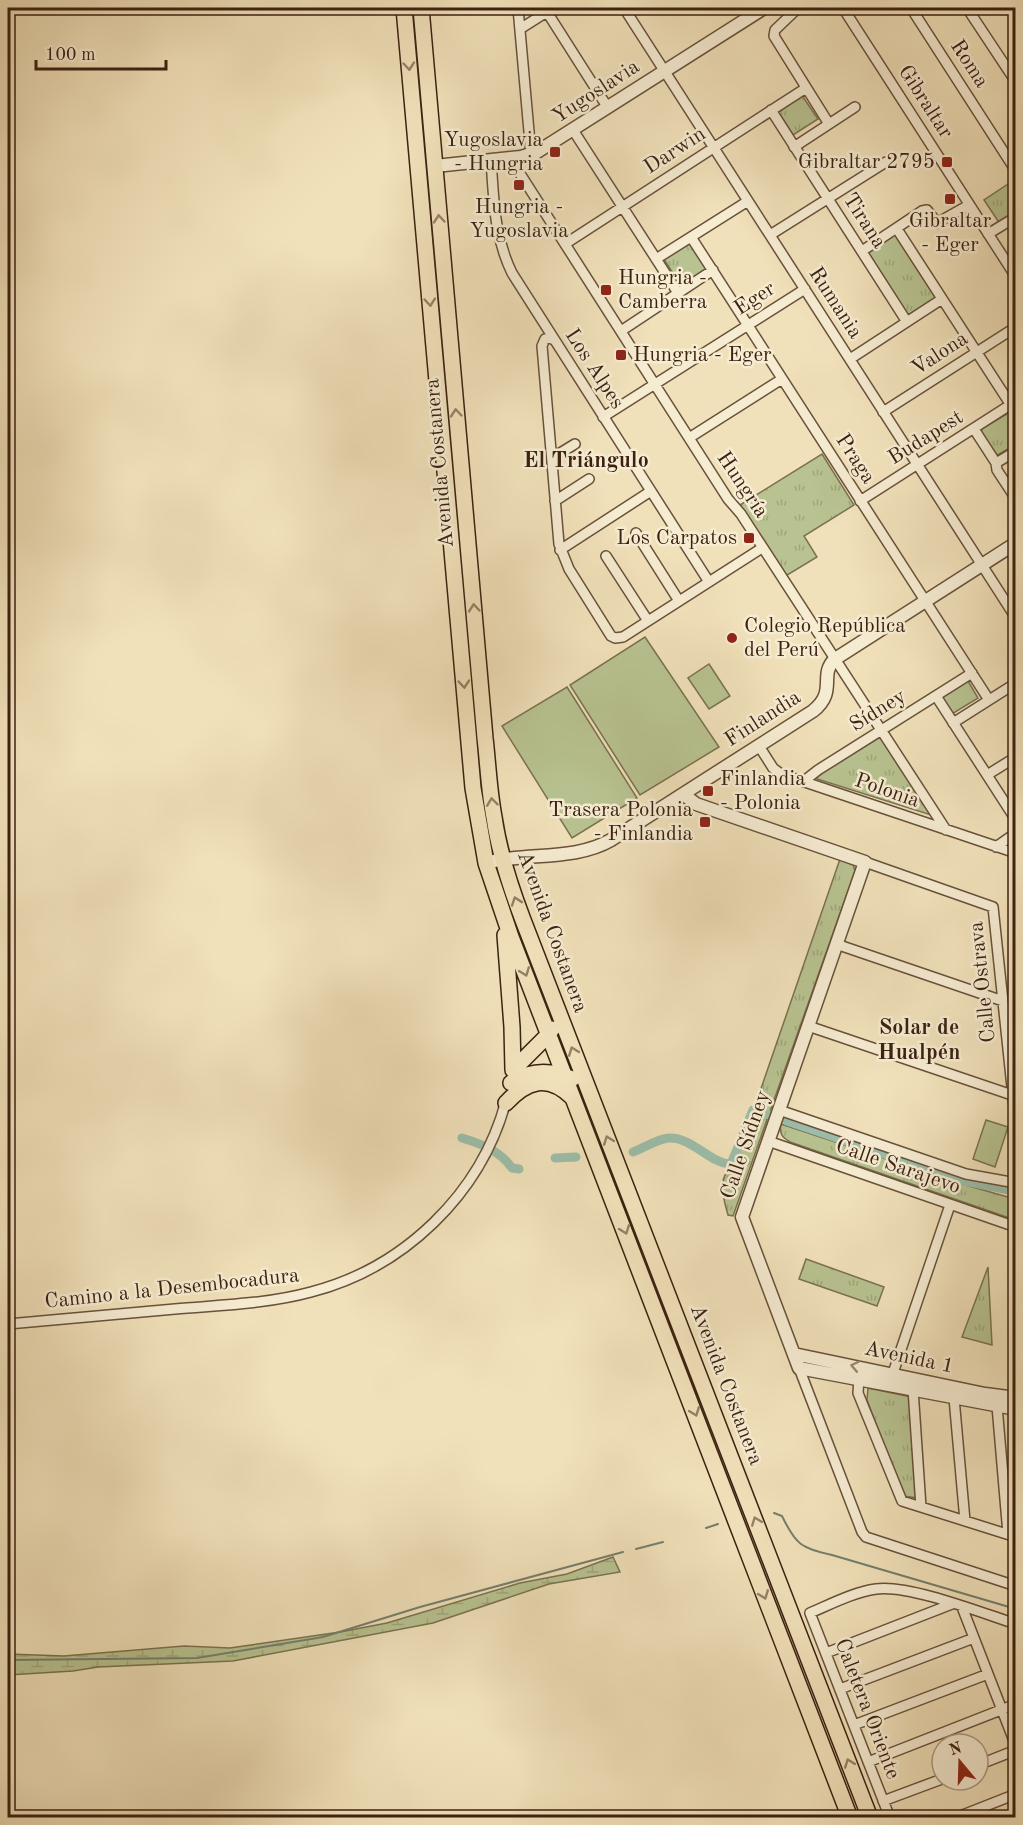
<svg xmlns="http://www.w3.org/2000/svg" width="1023" height="1825" font-family="'Old Standard TT',serif">
  <style>
    .green { fill: #b8c391; stroke: #7a7251; stroke-width: 1.5 }
    .wetland { fill: url(#wetland-marsh); stroke: #7a7251; stroke-width: 1.5 }
    .park { fill: url(#park-tufts); stroke: #7a7251; stroke-width: 1.5 }
    .lines { fill: none; stroke-linecap: round; stroke-linejoin: round }
    .stream { stroke: #757f6d; stroke-width: 2 }
    .canal { stroke: #9cbeaa; stroke-width: 9 }
    .minor-casing { stroke: #68513b; stroke-width: 12 }
    .tertiary-casing { stroke: #68513b; stroke-width: 15 }
    .primary-casing { stroke: #3b2111; stroke-width: 18 }
    .minor { stroke: #f6ecd2; stroke-width: 9 }
    .tertiary { stroke: #f6ecd2; stroke-width: 12 }
    .primary { stroke: #f1e1ba; stroke-width: 15 }
    .oneway { stroke: #968166 }
    .oneway2 { stroke: #988672 }
    .poi-dot { fill: #8f2418; stroke: #f6ecd2; stroke-width: 2 }
    .labels { text-anchor: middle; dominant-baseline: central; stroke-width: 5; stroke-linejoin: round; paint-order: stroke }
    .street-label { font-size: 21px; fill: #3b2111; stroke: #f6ecd2 }
    .poi-label { font-size: 21px; fill: #3b2111; stroke: #f6ecd2; text-anchor: end }
    .neighbourhood-label { font-size: 22px; font-weight: bold; fill: #3b2111; stroke: #f6ecd2 }
  </style>
  <defs>
    <pattern id="wetland-marsh" width="20" height="14" patternUnits="userSpaceOnUse" patternTransform="scale(1.5)"><rect width="20" height="14" fill="#b8c391"/><path d="M1 5h8M5 5V1M11 12h8M15 12V8" fill="none" stroke="#9fa77c"/></pattern>
    <pattern id="park-tufts" width="24" height="20" patternUnits="userSpaceOnUse" patternTransform="scale(1.5)"><rect width="24" height="20" fill="#b8c391"/><path d="M3 7l-1-3M5 7V3M7 7l1-3M15 17l-1-3M17 17v-4M19 17l1-3" fill="none" stroke="#9fa77c"/></pattern>
  </defs>
  <rect width="100%" height="100%" fill="#f1e1ba"/>
  <filter id="stains"><feTurbulence type="fractalNoise" baseFrequency=".00333" numOctaves="4"/><feColorMatrix values="0 0 0 0 .2 0 0 0 0 .09 0 0 0 0 .02 0 0 0 .5 -.17"/></filter>
  <radialGradient id="worn" r=".72"><stop offset=".6" stop-color="#630" stop-opacity="0"/><stop offset="1" stop-color="#630" stop-opacity=".3"/></radialGradient>
  <path class="green" d="M645 637 719 747 640 795 570 685Z
    M709 664 730 696 709 709 688 678Z
    M968 681 978 698 952 714 941 698Z
    M567 687 637 798 572 838 502 726Z
    M986 1120 1008 1127 995 1167 973 1159Z"/>
  <path class="wetland" d="M613 1557 620 1572 549 1584 433 1623 233 1661 98 1667 73 1671 8 1675V1654L64 1656 184 1646 230 1648 340 1632 387 1623 520 1583 567 1574Z"/>
  <path class="park" d="M801 94 818 119 793 135 777 110Z
    M1014 180 1015 214 1000 224 984 200Z
    M897 233 938 298 907 317 866 252Z
    M689 239 708 269 681 286 662 256Z
    M1010 412 1015 422V445L996 456 980 430Z
    M822 454 854 505 804 536 817 557 784 577 740 505Z
    M880 737 931 815 814 778Z
    M840 859 853 864 855 871 733 1216 728 1215C723 1197 716 1176 735 1164Z
    M781 1124 962 1184 1015 1199V1220L790 1142C782 1137 779 1134 781 1124Z
    M806 1259 884 1287 877 1306 799 1279Z
    M988 1267 992 1345 962 1337Z
    M868 1388 911 1397 918 1498 903 1496 867 1400Z"/>
  <g class="lines">
    <path class="stream" d="M774 1513 782 1516C796 1545 801 1548 832 1555L1016 1609
      M706 1528 718 1524
      M636 1549 663 1542
      M8 1660 197 1658 323 1637 420 1607 623 1552"/>
    <path class="canal" d="M787 1121 964 1181 1009 1190
      M462 1138C482 1144 500 1151 512 1168L519 1169
      M633 1152C644 1148 657 1139 669 1138 692 1137 709 1163 731 1164L753 1110 770 1115
      M555 1158 576 1157"/>
    <g class="minor-casing">
      <path id="minor" d="M518 8 531 154
        M624 8 1016 618
        M798 8 775 30 774 36 829 124
        M843 8 1016 277
        M911 8 1016 171
        M967 8 1016 82
        M547 12 608 108
        M520 29 553 8
        M771 110 907 322
        M573 130 678 293
        M794 147 855 107
        M510 158 728 499 741 514 946 830
        M491 160C494 201 494 236 512 273L709 582
        M897 229 1016 413
        M988 234 1016 217
        M770 235 886 162
        M691 237 989 700
        M565 244 806 88
        M862 251 922 211 927 210 937 223 969 205
        M656 259 748 201
        M621 331 713 270
        M554 340 550 338 545 339 542 346 559 544 569 569 611 636 615 638 623 637 762 548
        M850 359 942 299
        M883 412 1016 327
        M603 417 805 289
        M974 429 996 463 997 470 1016 499
        M689 438 782 379
        M552 458 575 444
        M996 463 1016 451
        M555 501 589 479
        M860 501 1010 405
        M636 533 679 601
        M560 550 651 491
        M606 556 648 621
        M936 696 1016 820
        M953 723 1016 683
        M759 746 773 768 781 774 1016 853
        M987 775 1016 757
        M804 781 818 770 972 673
        M996 847 1016 833
        M865 862 993 907 1016 1125
        M836 944 1003 1001
        M808 1026 1012 1095
        M779 1110 966 1174 1016 1183
        M768 1141 1016 1227
        M8 1324C63 1319 119 1314 175 1309 220 1305 267 1304 311 1292 404 1268 481 1194 506 1101
        M799 1368 862 1532 866 1537 1016 1586
        M859 1378 858 1393 902 1501 1016 1537
        M891 1379 950 1205
        M913 1389 921 1507
        M954 1398 965 1521
        M997 1406 1008 1534
        M962 1607 1016 1746
        M826 1653 952 1604
        M840 1689 974 1638
        M854 1725 988 1674
        M868 1762 1016 1704
        M978 1765 1016 1750
        M883 1801 942 1779
        M890 1818 810 1613C831 1604 854 1592 876 1589 908 1584 982 1613 1016 1624
        M955 1818 1016 1794"/>
    </g>
    <g class="tertiary-casing">
      <path id="tertiary" d="M435 166 521 157 537 152 764 8
        M683 794 696 804 865 862 742 1217 799 1368 1016 1409
        M494 861C533 853 576 860 611 840L813 711C838 691 818 675 835 659L1016 543
        M794 1354 985 1394 1016 1398"/>
    </g>
    <g class="primary-casing">
      <path id="primary" d="M404 8 473 788 486 863 511 937 850 1818
        M421 8 485 738C488 764 489 791 494 817 499 852 510 886 523 920L870 1818
        M505 935 512 1027 513 1070
        M513 1070 545 1038 552 1029
        M511 1083C530 1070 551 1070 572 1079
        M506 1103C527 1080 548 1074 572 1097"/>
    </g>
    <use href="#minor" class="minor"/>
    <use href="#tertiary" class="tertiary"/>
    <use href="#primary" class="primary"/>
  </g>
  <defs><path id="oneway-chevron" d="M-2-3.5L2.5 0L-2 3.5" fill="none" stroke-width="1.6" stroke-linecap="round" stroke-linejoin="round" transform="scale(1.5)"/></defs>
  <g class="oneway">
    <use href="#oneway-chevron" transform="translate(409 66) rotate(85)"/>
    <use href="#oneway-chevron" transform="translate(439 219) rotate(-95)"/>
    <use href="#oneway-chevron" transform="translate(430 302) rotate(85)"/>
    <use href="#oneway-chevron" transform="translate(456 413) rotate(-95)"/>
    <use href="#oneway-chevron" transform="translate(474 608) rotate(-95)"/>
    <use href="#oneway-chevron" transform="translate(464 684) rotate(85)"/>
    <use href="#oneway-chevron" transform="translate(492 802) rotate(-97)"/>
    <use href="#oneway-chevron" transform="translate(516 901) rotate(-109)"/>
    <use href="#oneway-chevron" transform="translate(525 972) rotate(69)"/>
    <use href="#oneway-chevron" transform="translate(573 1051) rotate(-111)"/>
    <use href="#oneway-chevron" transform="translate(608 1140) rotate(-111)"/>
    <use href="#oneway-chevron" transform="translate(625 1230) rotate(69)"/>
    <use href="#oneway-chevron" transform="translate(695 1412) rotate(69)"/>
    <use href="#oneway-chevron" transform="translate(756 1521) rotate(-111)"/>
    <use href="#oneway-chevron" transform="translate(764 1595) rotate(69)"/>
    <use href="#oneway-chevron" transform="translate(849 1763) rotate(-111)"/>
  </g>
  <use class="oneway2" href="#oneway-chevron" transform="translate(855 1366) rotate(-168)"/>
  <g class="poi-dot">
    <rect x="549" y="146" width="12" height="12" rx="3"/>
    <rect x="941" y="156" width="12" height="12" rx="3"/>
    <rect x="513" y="179" width="12" height="12" rx="3"/>
    <rect x="944" y="193" width="12" height="12" rx="3"/>
    <rect x="600" y="284" width="12" height="12" rx="3"/>
    <rect x="615" y="349" width="12" height="12" rx="3"/>
    <rect x="743" y="532" width="12" height="12" rx="3"/>
    <circle cx="732" cy="638" r="6"/>
    <rect x="702" y="785" width="12" height="12" rx="3"/>
    <rect x="699" y="816" width="12" height="12" rx="3"/>
  </g>
  <g class="labels">
    <g class="street-label">
      <text transform="translate(969 64) rotate(57)">Roma</text>
      <text transform="translate(596 92) rotate(-33)">Yugoslavia</text>
      <text transform="translate(925 102) rotate(57)">Gibraltar</text>
      <text transform="translate(675 151) rotate(-33)">Darwin</text>
      <text transform="translate(864 221) rotate(57)">Tirana</text>
      <text transform="translate(755 299) rotate(-33)">Eger</text>
      <text transform="translate(835 303) rotate(57)">Rumania</text>
      <text transform="translate(940 354) rotate(-33)">Valona</text>
      <text transform="translate(594 369) rotate(57)">Los Alpes</text>
      <text transform="translate(926 438) rotate(-32)">Budapest</text>
      <text transform="translate(855 459) rotate(57)">Praga</text>
      <text transform="translate(440 463) rotate(-95)">Avenida Costanera</text>
      <text transform="translate(742 485) rotate(56)">Hungría</text>
      <text transform="translate(878 711) rotate(-32)">Sídney</text>
      <text transform="translate(763 719) rotate(-33)">Finlandia</text>
      <text transform="translate(887 791) rotate(19)">Polonia</text>
      <text transform="translate(552 932) rotate(70)">Avenida Costanera</text>
      <text transform="translate(983 982) rotate(-96)">Calle Ostrava</text>
      <text transform="translate(746 1145) rotate(-71)">Calle Sídney</text>
      <text transform="translate(898 1167) rotate(19)">Calle Sarajevo</text>
      <text transform="translate(172 1289) rotate(-6)">Camino a la Desembocadura</text>
      <text transform="translate(909 1358) rotate(12)">Avenida 1</text>
      <text transform="translate(726 1385) rotate(69)">Avenida Costanera</text>
      <text transform="translate(867 1709) rotate(69)">Caletera Oriente</text>
    </g>
    <g class="poi-label">
      <text x="543" y="140">Yugoslavia<tspan x="543" dy="24">- Hungria</tspan></text>
      <text x="935" y="162">Gibraltar 2795</text>
      <text x="519" y="207" text-anchor="middle">Hungria -<tspan x="519" dy="24">Yugoslavia</tspan></text>
      <text x="950" y="221" text-anchor="middle">Gibraltar<tspan x="950" dy="24">- Eger</tspan></text>
      <text x="618" y="278" text-anchor="start">Hungria -<tspan x="618" dy="24">Camberra</tspan></text>
      <text x="633" y="355" text-anchor="start">Hungria - Eger</text>
      <text x="737" y="538">Los Carpatos</text>
      <text x="744" y="626" text-anchor="start">Colegio República<tspan x="744" dy="24">del Perú</tspan></text>
      <text x="720" y="779" text-anchor="start">Finlandia<tspan x="720" dy="24">- Polonia</tspan></text>
      <text x="693" y="810">Trasera Polonia<tspan x="693" dy="24">- Finlandia</tspan></text>
    </g>
    <g class="neighbourhood-label">
      <text x="586" y="461">El Triángulo</text>
      <text x="919" y="1028">Solar de<tspan x="919" dy="25">Hualpén</tspan></text>
    </g>
  </g>
  <rect width="1023" height="1825" fill="none" stroke="#f1e1ba" stroke-width="30"/>
  <rect x="9" y="9" width="1005" height="1807" fill="none" stroke="#3b2111" stroke-width="3"/>
  <rect x="15" y="15" width="993" height="1795" fill="none" stroke="#3b2111" stroke-width="1.5"/>
  <g transform="translate(960 1762) rotate(341)"><circle r="28" fill="#f6ecd2" stroke="#ab9b85" stroke-width="1.5"/>
  <path d="M0-4.5L10 22L0 15L-10 22Z" fill="#8f2418"/>
  <text y="-9" font-size="16" font-weight="bold" text-anchor="middle" fill="#3b2111">N</text>
  </g>
  <path d="M36 60v9h130v-9" fill="none" stroke="#3b2111" stroke-width="3"/>
  <text x="45" y="60" font-size="18" fill="#3b2111" stroke="#f6ecd2" stroke-width="4.5" paint-order="stroke">100 m</text>
  <rect width="100%" height="100%" filter="url(#stains)"/>
  <rect width="100%" height="100%" fill="url(#worn)"/>
</svg>
